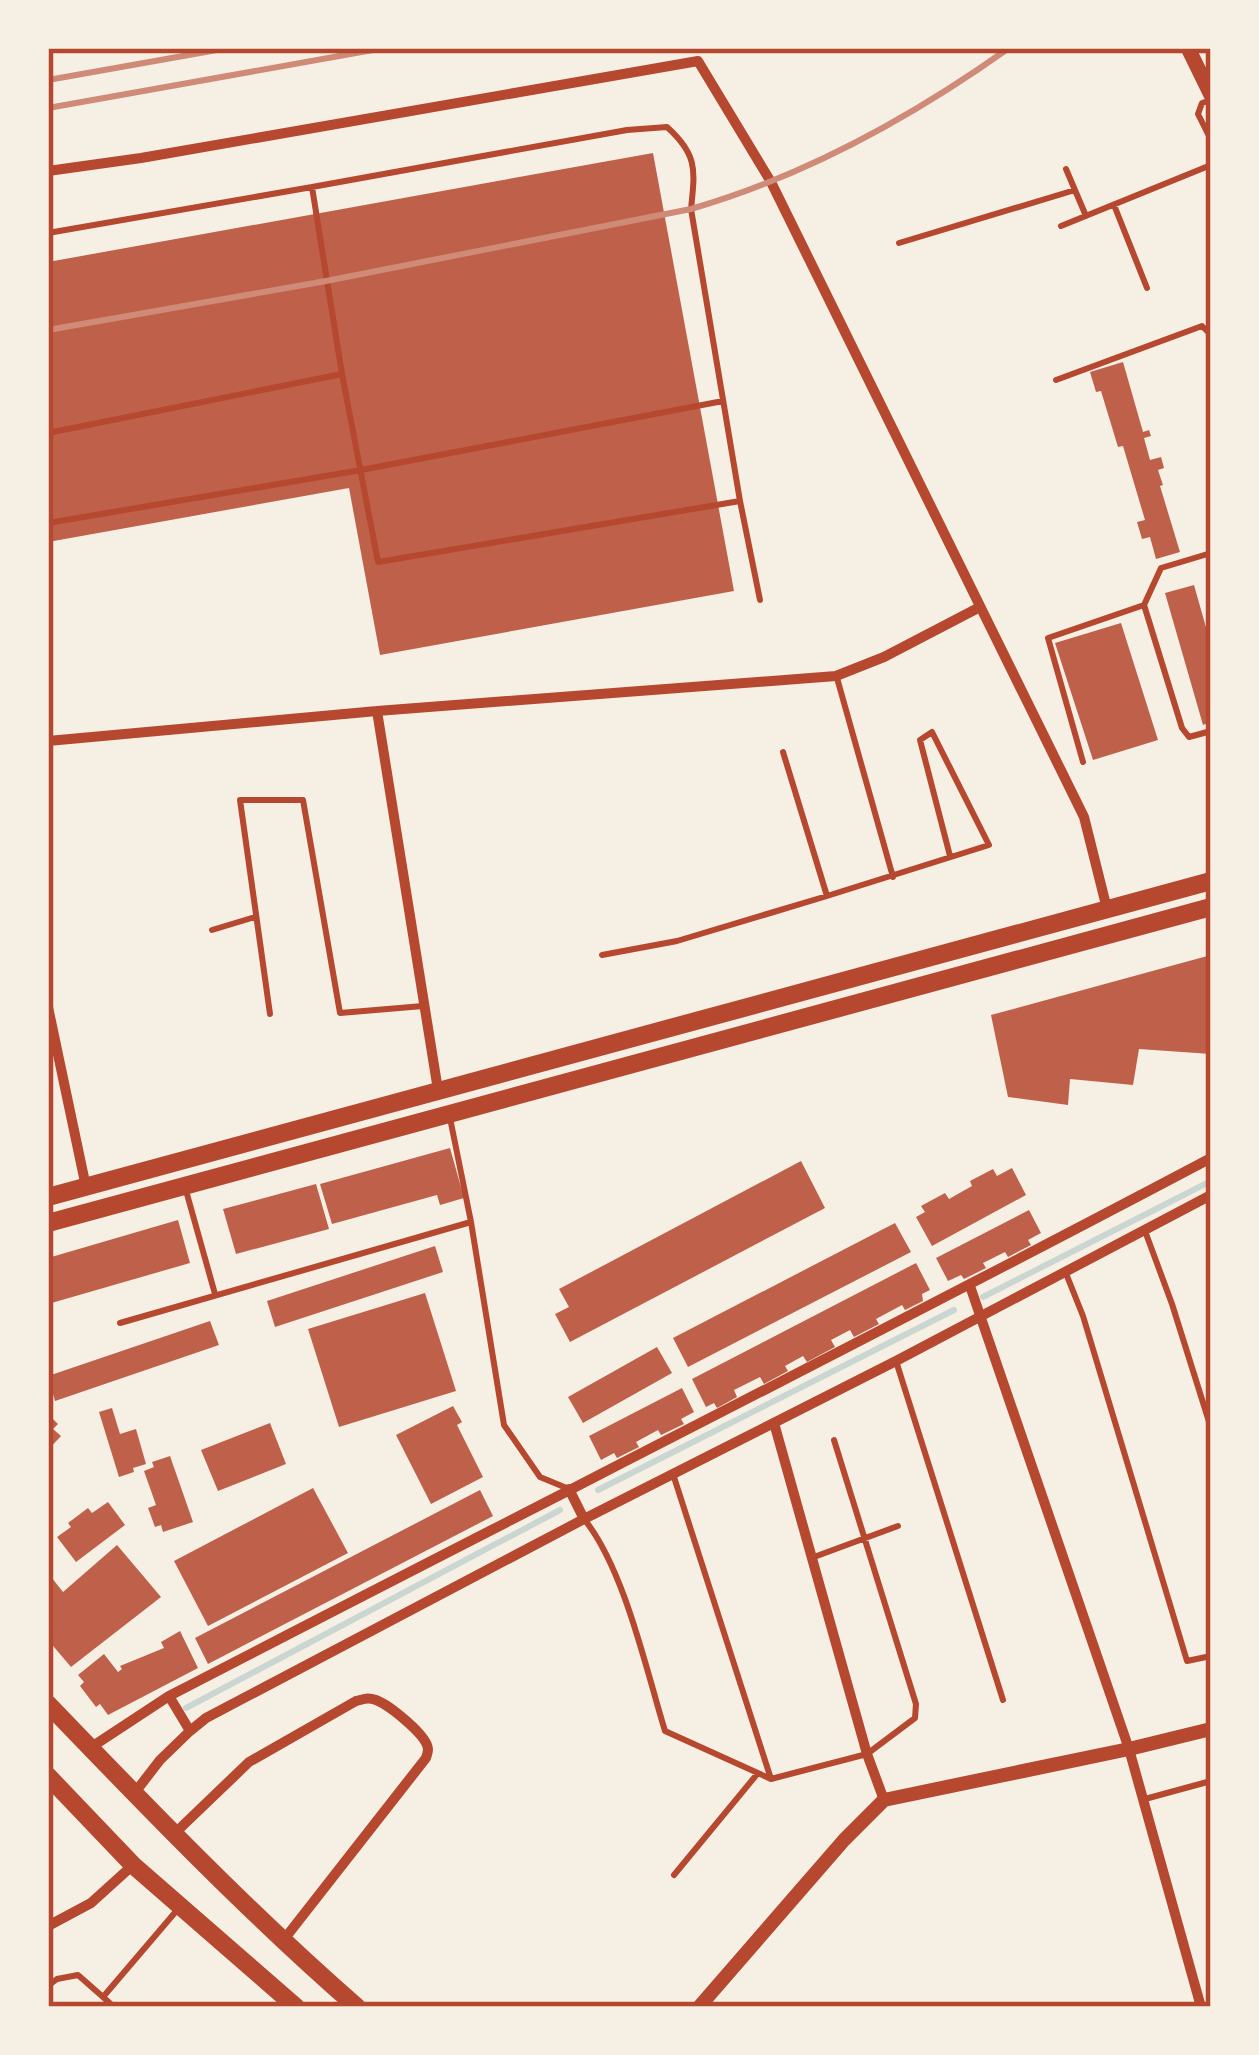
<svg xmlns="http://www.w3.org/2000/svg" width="1259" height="2055" font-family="'PT Sans Narrow',sans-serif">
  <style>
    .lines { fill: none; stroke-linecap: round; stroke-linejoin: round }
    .stream { stroke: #c9d6d2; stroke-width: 6 }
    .building { fill: #bf614a }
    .service { stroke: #b5482f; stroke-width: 6 }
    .minor { stroke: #b5482f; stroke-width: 10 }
    .tertiary { stroke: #b5482f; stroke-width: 14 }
    .secondary { stroke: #b5482f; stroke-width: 15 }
    .primary { stroke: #b5482f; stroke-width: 18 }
    .rail { stroke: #cf8b77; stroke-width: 6 }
    .neatline { fill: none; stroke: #b5482f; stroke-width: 4.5 }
  </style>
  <rect width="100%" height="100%" fill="#f6efe4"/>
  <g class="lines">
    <path class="stream" d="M983 1297 1211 1181
      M598 1490 954 1310
      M186 1708 560 1510"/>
  </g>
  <path class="building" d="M653 153 734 591 380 655 349 488 48 542V262Z
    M1123 362 1143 432 1149 430 1151 436 1144 438 1150 460 1161 457 1164 468 1158 470 1163 485 1160 486 1180 552 1156 559 1150 537 1142 539 1137 522 1145 520 1123 446 1118 447 1101 391 1096 392 1090 372Z
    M1194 585 1211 645V722L1203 725 1165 593Z
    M1121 623 1158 740 1093 760 1055 643Z
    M1211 955V1054L1139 1049 1133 1085 1070 1079 1068 1105 1008 1097 991 1015Z
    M450 1148 464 1198 440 1205 437 1195 332 1224 320 1184Z
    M801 1161 825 1208 570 1342 555 1314 569 1307 559 1289Z
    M1012 1168 1026 1195 932 1246 916 1217 925 1212 921 1206 945 1193 949 1199 972 1186 970 1181 993 1169 997 1176Z
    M316 1184 329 1229 236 1254 223 1209Z
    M1029 1210 1041 1233 1028 1240 1031 1245 1008 1257 1005 1252 983 1263 986 1268 964 1279 961 1275 948 1281 936 1258Z
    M178 1220 190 1263 48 1304V1258Z
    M895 1223 911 1252 688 1367 673 1338Z
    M435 1246 443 1272 275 1327 267 1301Z
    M916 1263 930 1290 922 1294 923 1301 905 1310 902 1305 876 1319 879 1324 854 1337 850 1330 831 1340 835 1347 807 1362 803 1356 785 1366 788 1371 764 1384 760 1377 734 1390 737 1397 717 1408 714 1403 706 1407 692 1379Z
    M425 1293 456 1391 339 1427 308 1329Z
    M210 1321 219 1345 55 1401 48 1376Z
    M657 1347 672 1373 583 1423 568 1397Z
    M682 1388 694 1412 681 1419 684 1424 661 1435 658 1430 636 1442 639 1447 617 1458 614 1453 601 1460 589 1436Z
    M453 1406 462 1422 457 1425 483 1477 431 1504 396 1435Z
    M112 1408 120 1434 136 1429 146 1464 133 1468 134 1472 119 1477 99 1412Z
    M48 1414 58 1424 53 1429 61 1436 48 1450Z
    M270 1423 286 1464 218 1491 201 1450Z
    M170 1456 193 1522 163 1532 161 1525 155 1527 148 1508 156 1505 144 1471 154 1467 152 1462Z
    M313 1488 348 1553 208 1626 174 1561Z
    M480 1490 493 1516 208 1664 195 1638Z
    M108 1502 125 1525 76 1562 57 1537 71 1527 68 1523 88 1508 92 1513Z
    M117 1545 161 1597 71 1667 48 1640V1573L63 1592Z
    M180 1631 198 1668 108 1715 100 1704 96 1707 80 1686 84 1682 78 1675 104 1654 118 1672 122 1669 120 1666 164 1648 161 1642Z"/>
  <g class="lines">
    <path class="service" d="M1211 100 1202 103 1198 114 1211 140
      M1066 169 1086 216
      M1114 205 1147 288
      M1061 226 1211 165
      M48 233 312 187
      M899 243 1075 190
      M1056 380 1202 326 1211 335
      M48 433 342 374
      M740 501 378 562 342 374 312 187 627 130 667 127C698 155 695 170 691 209L740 501 760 600
      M48 523 361 470 723 401
      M1211 553 1161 568 1144 605 1182 728 1189 737 1211 731
      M837 678 893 877
      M783 752 827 896 989 845 932 732 920 740 950 856
      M1083 762 1048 638 1144 605
      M212 930 255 917
      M602 955 677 941 827 896
      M270 1014 240 800H303L340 1013 423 1006
      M450 1118 471 1222 504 1425 540 1477 569 1489
      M185 1187 215 1294
      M1145 1231 1172 1304 1211 1428
      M1065 1271 1083 1316 1187 1661 1211 1656
      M120 1323 471 1222
      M896 1361 1003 1700
      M673 1474 771 1779
      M584 1519C624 1568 646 1669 665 1731L771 1779 867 1754 915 1718 916 1704 834 1440
      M814 1557 898 1526
      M1145 1799 1211 1781
      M674 1875 758 1773
      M48 1986 57 1979 78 1975 103 1997
      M114 2007 103 1997 178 1909"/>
    <path class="minor" d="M48 171 141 158 698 61 771 182 1084 817 1107 909
      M377 711 438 1090
      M48 741 377 711 836 676 884 657 980 607
      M48 1007 86 1187
      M970 1286 1129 1749 1201 2007
      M774 1423 867 1754 884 1800
      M569 1489 584 1519
      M169 1696C516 1516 865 1341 1211 1158
      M90 1748 169 1696 190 1731 206 1718 584 1519 896 1361 1211 1195
      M133 1795 160 1760 190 1731
      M173 1835 249 1762 356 1701C365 1699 367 1697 376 1700 389 1705 427 1735 428 1749 428 1752 427 1755 426 1758L282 1942
      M48 1926 91 1903 133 1865"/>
    <path class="tertiary" d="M699 2007 844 1840 884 1800 1129 1749 1211 1729"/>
    <path class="secondary" d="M1188 48 1211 95"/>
    <path class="primary" d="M48 1197 1211 881
      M48 1223 1211 907
      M48 1704C148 1808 248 1912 357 2007
      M48 1776 133 1865 296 2007"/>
    <path class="rail" d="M48 80 228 48
      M48 108 384 48
      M48 330 326 281 691 209C805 176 912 117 1009 48"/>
  </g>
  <rect width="1259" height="2055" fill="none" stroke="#f6efe4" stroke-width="102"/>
  <rect x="51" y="51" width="1157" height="1953" class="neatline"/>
</svg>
